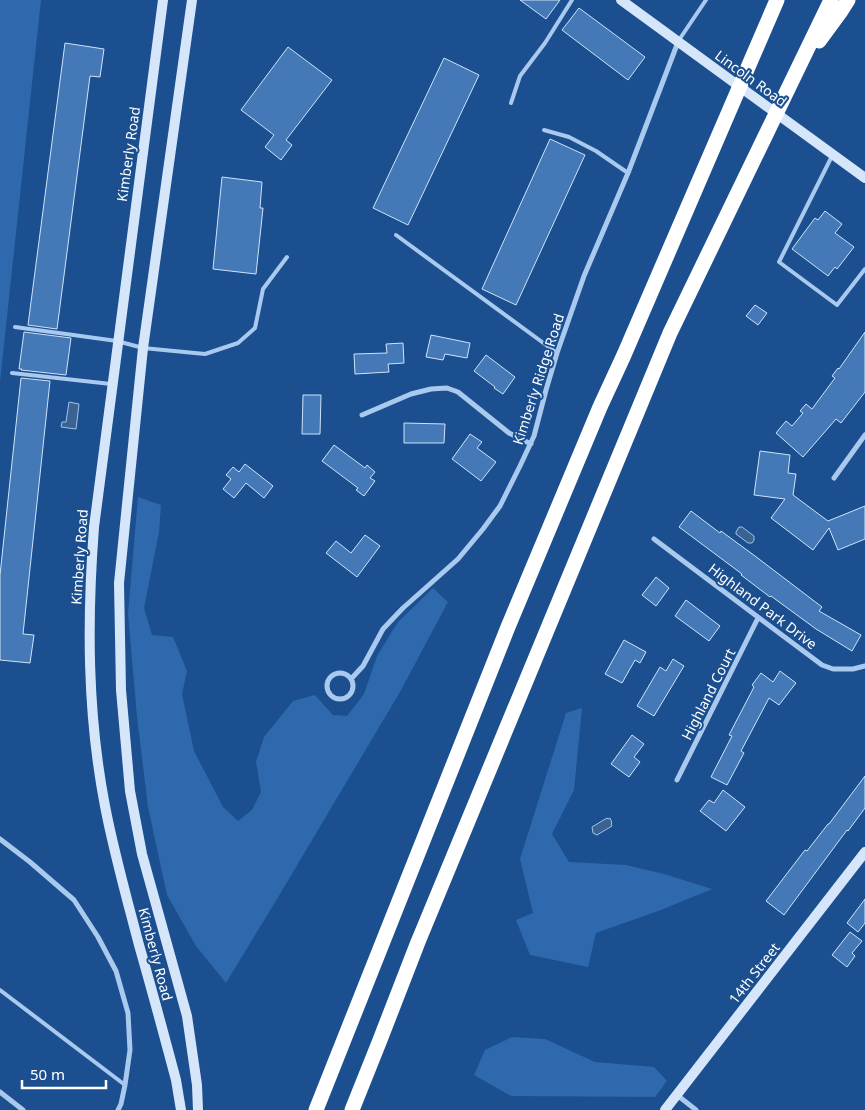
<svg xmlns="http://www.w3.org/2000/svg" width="865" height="1110" font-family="'Noto Sans',sans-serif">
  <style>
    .green { fill: #2e69ad }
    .water { fill: #3c6290; stroke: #9cc4f0 }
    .building { fill: #4478b7; stroke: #cfe3fa }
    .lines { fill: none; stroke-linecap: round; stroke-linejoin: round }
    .lane { stroke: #a9c9ee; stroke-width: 4 }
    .street { stroke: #a9c9ee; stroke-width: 5 }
    .secondary { stroke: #d6e6fa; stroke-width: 10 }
    .highway { stroke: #fff; stroke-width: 15 }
    .labels { text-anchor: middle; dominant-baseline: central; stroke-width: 4; stroke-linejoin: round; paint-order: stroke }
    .street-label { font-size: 14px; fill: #fff; stroke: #1b4f8f }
  </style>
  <rect width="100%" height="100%" fill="#1b4f8f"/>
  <path class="green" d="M0 0H41L0 382Z
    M138 497 161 505 159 532 144 608 152 635 173 637 187 671 182 694 194 751 223 807 238 821 252 810 261 792 256 762 264 737 293 701 315 695 333 715 347 716 364 694 377 656 398 622 433 588 448 602 400 692 280 894 226 983 196 946 167 895 148 807 137 717 128 614Z
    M582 708 574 790 552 834 569 862 626 865 664 874 712 889 661 910 596 933 588 967 530 955 516 920 533 913 520 859 566 713Z
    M512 1037 545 1039 595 1062 654 1067 667 1081 655 1097 511 1096 474 1075 485 1050Z"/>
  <path class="water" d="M69 402 79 404 76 429 61 427 62 422H66Z
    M739 527H742L754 536V540L752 543H748L736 534V532Z
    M607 818 608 819 610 818 612 823 611 824 612 826 597 835 593 833 592 827Z"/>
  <path class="building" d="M520 0H560L546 19Z
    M579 8 645 57 628 80 562 30Z
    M65 43 104 49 100 77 90 76 57 329 28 325Z
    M288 47 332 80 286 140 292 145 281 160 265 147 274 135 241 110Z
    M444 58 479 75 408 225 373 208Z
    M550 139 585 155 516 305 482 289Z
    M222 177 262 182 260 208H263L256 274 213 269Z
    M825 211 842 224 835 233 854 247 837 269 835 267 828 276 792 249 815 218 818 220Z
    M755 305 767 313 758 325 746 316Z
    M24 332 71 338 66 375 21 370 22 369H19Z
    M865 332V392L841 423 836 419 803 457 776 433 786 421 792 426 803 413 800 411 806 404 812 409 835 378 832 376 838 368 839 369Z
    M431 335 470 343 467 358 445 354 443 360 426 357Z
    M403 343 404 363 388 364 389 372 355 374 354 354 387 353 386 344Z
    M486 355 515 377 503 394 494 388 495 387 474 371Z
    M21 378 50 381 23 634 34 635 30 663 0 660V575Z
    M303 395H321L320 434H302Z
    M404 423 445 424 444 443H404Z
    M470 434 482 442 477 448 496 462 481 481 452 459Z
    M334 445 365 468 367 465 375 472 370 478 375 481 364 496 356 490 358 488 322 461Z
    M760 451 790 455 788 473 796 474 793 495 828 521 865 506V539L838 550 829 528 813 550 771 518 785 499 754 495Z
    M245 464 273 486 264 498 246 483 234 498 223 489 231 479 226 475 233 467 239 472Z
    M691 511 720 533 721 531 755 556 822 607 819 611 861 635 852 651 816 629 771 596 770 597 741 575 742 574 679 527Z
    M365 535 380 546 357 577 326 553 336 541 351 553Z
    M656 577 669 588 656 606 642 595Z
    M686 600 720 626 709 641 675 616Z
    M624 640 646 652 640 663 635 660 622 683 605 674Z
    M673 659 684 666 654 716 637 706 660 667 666 671Z
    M780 671 796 683 779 705 769 698 741 751 744 753 727 785 711 777 732 736 729 735 754 687 752 685 761 673 773 682Z
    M632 735 644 744 634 757 640 762 629 777 611 764Z
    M865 776V808L848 831 847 830 784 915 766 901 805 850 807 851 828 824H829Z
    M723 790 745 807 726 831 700 811 709 800 714 803Z
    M865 899V923L858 932 847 923Z
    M850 932 862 941 852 953 855 956 847 967 832 955Z"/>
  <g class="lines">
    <path class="lane" d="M679 40 706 0
      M511 103 520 76 545 43 572 0
      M544 130 569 137 596 151 628 173
      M833 154 779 262 837 305 865 269
      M396 235 557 353
      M15 327 117 341 143 348 205 354 238 343 255 328 263 289 287 257
      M12 373 111 384
      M0 990 125 1085"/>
    <path class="street" d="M362 415 411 394 431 389 447 388 458 392 509 433 531 444
      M834 478 865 435
      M654 539 822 665 833 669H853L865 666
      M327 686a13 13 0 1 1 26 0a13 13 0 1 1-26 0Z
      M351 679 363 666 383 629 403 608 458 559 483 529 500 506 520 466 534 436 546 390 557 353 584 276 628 173 678 42
      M677 780 758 618
      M0 839 30 862 74 900 98 937 116 971 128 1013 130 1050 125 1085 121 1104 118 1110
      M0 1092 23 1110
      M677 1095 696 1110"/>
    <path class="secondary" d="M163 0 94 527C87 620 87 713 105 806 114 853 127 899 139 945 152 990 164 1035 176 1080L181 1110
      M192 0 143 348 119 583 121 690 130 791 142 854 187 1016 197 1085 198 1110
      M621 0 865 178
      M665 1110 865 852"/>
    <path class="highway" d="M819 41 841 11 848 0
      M316 1110 508 627 600 407 624 355 777 0
      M352 1110 380 1040 418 942 670 333 831 0"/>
  </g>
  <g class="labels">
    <g class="street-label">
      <text transform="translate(751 78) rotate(36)">Lincoln Road</text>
      <text transform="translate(128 154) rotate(-82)">Kimberly Road</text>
      <text transform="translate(538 379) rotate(-72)">Kimberly Ridge Road</text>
      <text transform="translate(79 557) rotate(-86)">Kimberly Road</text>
      <text transform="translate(763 606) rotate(37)">Highland Park Drive</text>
      <text transform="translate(708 694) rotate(-63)">Highland Court</text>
      <text transform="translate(156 954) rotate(75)">Kimberly Road</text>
      <text transform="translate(754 973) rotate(-52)">14th Street</text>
    </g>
  </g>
  <path d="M22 1080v8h84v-8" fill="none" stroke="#ffffff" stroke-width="2.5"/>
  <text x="30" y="1080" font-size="15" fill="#ffffff" stroke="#1b4f8f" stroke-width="4" paint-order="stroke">50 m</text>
</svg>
